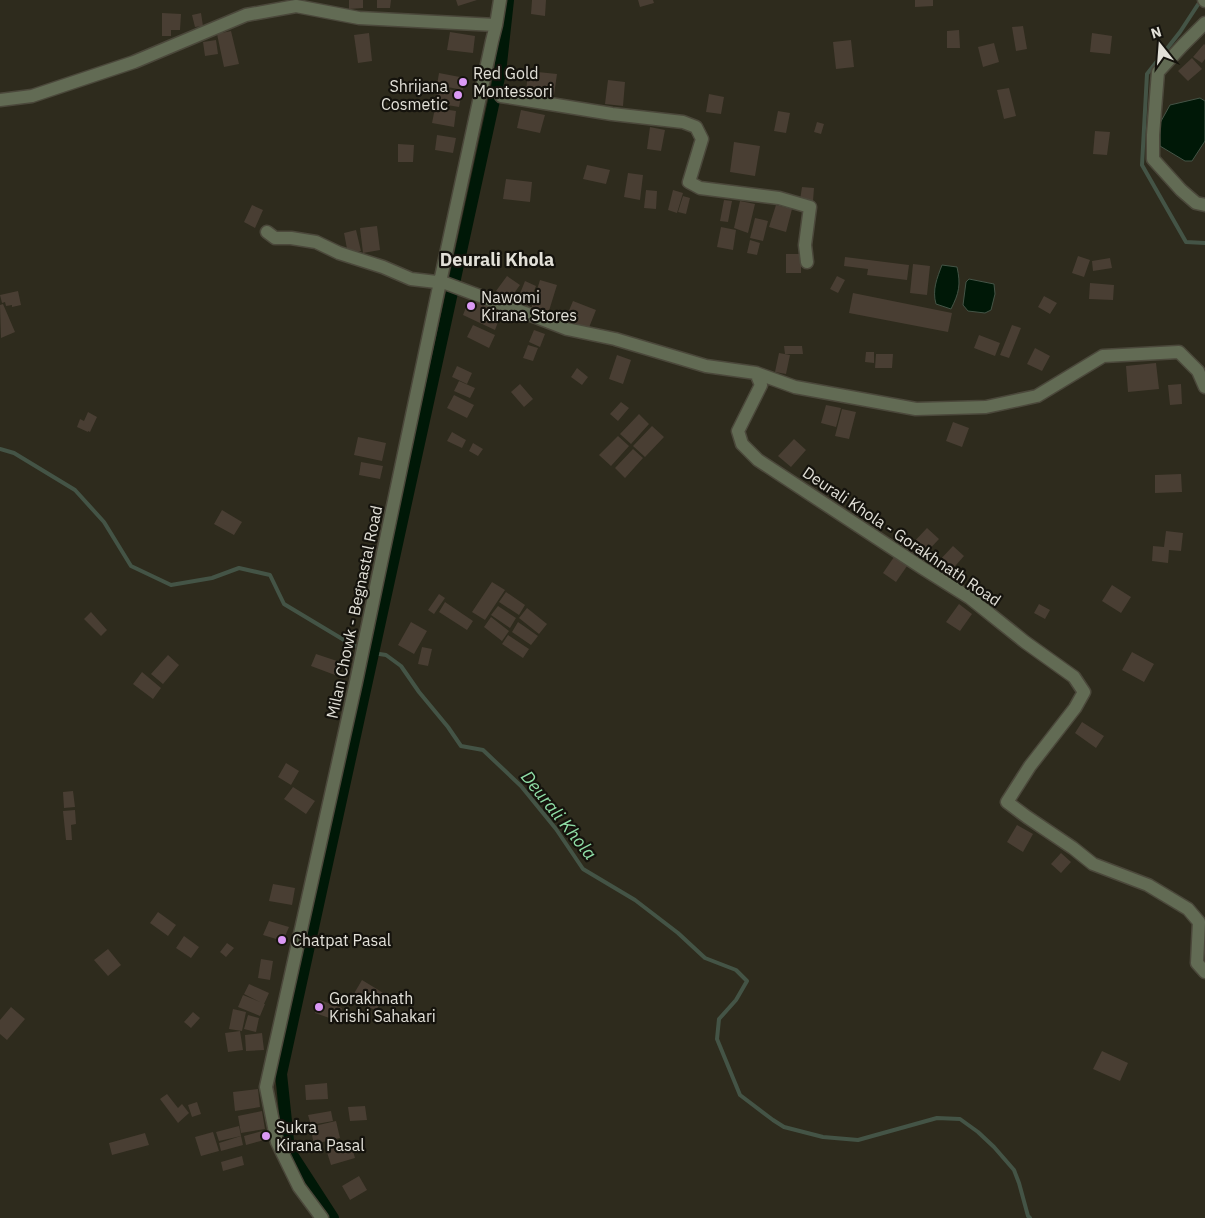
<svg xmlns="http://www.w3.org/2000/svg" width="1205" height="1218" font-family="'IBM Plex Sans',sans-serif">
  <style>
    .water { fill: #001807; stroke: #445446 }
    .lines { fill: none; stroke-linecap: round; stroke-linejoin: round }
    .stream { stroke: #445446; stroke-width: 4 }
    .canal { stroke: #001807; stroke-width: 12 }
    .building { fill: #493e33 }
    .street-casing { stroke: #4b483b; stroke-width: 15 }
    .street { stroke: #626b54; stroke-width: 12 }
    .poi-dot { fill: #db99f5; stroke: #15130d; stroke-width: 2 }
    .labels { text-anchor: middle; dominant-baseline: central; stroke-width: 4.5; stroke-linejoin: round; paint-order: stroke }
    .poi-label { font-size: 16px; fill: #e2e0d8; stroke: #15130d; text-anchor: start }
    .street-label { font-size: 16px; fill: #e2e0d8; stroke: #15130d }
    .neighbourhood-label { font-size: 18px; font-weight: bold; fill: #e2e0d8; stroke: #15130d }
    .water-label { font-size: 18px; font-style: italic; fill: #8fdea6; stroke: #15130d }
  </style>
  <rect width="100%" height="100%" fill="#2e2b1d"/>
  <path class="water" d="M1200 98 1205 101V141L1192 161H1185L1160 146V123L1170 105Z
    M942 265 957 267C961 285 959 293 951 309L936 304C932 290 937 278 942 265Z
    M969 279 994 284 995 294 991 310 985 313 968 311 963 305 966 282Z"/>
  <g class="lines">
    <path class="stream" d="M1201 0 1180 32 1147 74 1142 165 1186 242 1205 243
      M0 449 14 453 75 490 104 522 131 566 171 585 212 578 239 568 270 575 284 604 349 643 373 653 386 655 401 666 419 692 448 727 461 746 483 750 521 786 556 829 583 869 635 900 678 933 705 958 736 970 747 981 736 1000 719 1019 717 1039 740 1095 773 1120 784 1127 823 1137 858 1140 937 1118 960 1119 978 1132 994 1147 1014 1170 1019 1183 1028 1216 1030 1218"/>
    <path class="canal" d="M333 1218 289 1150 281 1074 500 73 508 0"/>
  </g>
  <path class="building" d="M349 0H363V8L349 9Z
    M377 0H391L390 8H377Z
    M456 0H477L458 6Z
    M532 0H546L545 16 531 14Z
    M638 0H653L654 3 640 7Z
    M915 0H933V6L915 7Z
    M162 13 181 14 180 30H171V36H162Z
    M201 13 203 26 195 27 192 15Z
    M1023 26 1027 49 1016 51 1012 27Z
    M959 30 960 48H947V31Z
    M231 31 239 64 224 67 217 34Z
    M450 32 475 36 473 53 447 50Z
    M369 33 372 61 358 63 354 35Z
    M1092 33 1112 36 1110 54 1090 52Z
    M216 40 218 54 205 56 203 42Z
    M851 40 854 67 836 69 833 42Z
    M994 43 999 62 983 67 978 47Z
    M1204 44 1205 45V59L1202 63 1193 57Z
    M1192 58 1202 69 1188 81 1178 71Z
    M528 71 557 74 554 95 526 92Z
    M439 73 465 78 463 90 437 85Z
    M608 80 625 82 623 106 605 104Z
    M438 87 462 92 459 107 435 103Z
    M1009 88 1016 116 1004 119 997 90Z
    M709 94 724 97 721 114 706 112Z
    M435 108 456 111 454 127 432 123Z
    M521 110 545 115 540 133 517 128Z
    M778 111 790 113 786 133 774 131Z
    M817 122 824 124 821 134 814 132Z
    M650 127 665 130 661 151 647 149Z
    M1095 131 1110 132 1107 155 1093 154Z
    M437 135 456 138 453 153 435 150Z
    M734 142 760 146 755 176 730 172Z
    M398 144 414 145 413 162H398Z
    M587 165 610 170 606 184 583 179Z
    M628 173 643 175 640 200 624 197Z
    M506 179 532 182 530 202 503 199Z
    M802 187 814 188 813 201 800 200Z
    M646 190 657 191 656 209 644 208Z
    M673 190 683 193 677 213 668 210Z
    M683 196 690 198 686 214 678 212Z
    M724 200 732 201 728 222 720 221Z
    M740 201 755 204 748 233 734 228Z
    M252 205 263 210 255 228 244 222Z
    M776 205 792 209 786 232 769 227Z
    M755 218 768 221 763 241 750 238Z
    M377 226 380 250 363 253 360 228Z
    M721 227 736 230 733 250 717 247Z
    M356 230 361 251 348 254 344 233Z
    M750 240 760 243 757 255 747 253Z
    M786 254H801V273H786Z
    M1078 256 1090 260 1084 277 1072 273Z
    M845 257 909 265 907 280 867 275 868 269 844 266Z
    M1110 258 1112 268 1093 271 1092 261Z
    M913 264 930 266 927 295 910 293Z
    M507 276 520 285 509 300 496 291Z
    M837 276 845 280 838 293 830 289Z
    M540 280 557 285 548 314 531 309Z
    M525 281 536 286 528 306 517 301Z
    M1090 283 1114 285 1113 300 1089 299Z
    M18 291 21 305 12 307V305L6 306 5 302 2 303 0 295Z
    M853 293 952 313 948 332 849 313Z
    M1044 296 1057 303 1050 314 1038 307Z
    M470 297 503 309 495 330 463 315Z
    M573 301 596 310 588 330 565 320Z
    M3 304 15 332 1 338 0 305Z
    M473 325 495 335 489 348 467 337Z
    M1012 325 1021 328 1009 358 1000 355Z
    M534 330 545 334 540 347 529 342Z
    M979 335 1000 343 995 356 974 348Z
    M528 345 538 348 533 361 523 358Z
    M784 346H802L803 354H785Z
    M1035 348 1050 356 1042 371 1027 364Z
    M866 352H874V363L865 362Z
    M779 353 790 355 786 374 775 372Z
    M876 354H893L892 368H875Z
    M617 355 631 360 623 384 609 379Z
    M1156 363 1159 389 1128 392 1126 366Z
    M457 366 472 373 467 384 452 377Z
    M577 368 588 377 582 385 571 377Z
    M459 381 475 388 470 398 454 391Z
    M520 384 533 399 524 407 511 392Z
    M1181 384 1182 404 1170 405 1168 385Z
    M454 395 474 405 467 418 447 408Z
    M621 402 629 408 618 421 610 414Z
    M826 405 841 408 836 427 821 423Z
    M842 409 856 412 849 439 835 436Z
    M88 412 97 417 90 432 88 431V432L77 427 80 419 84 421Z
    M639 414 649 424 631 444 620 434Z
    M953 422 969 428 962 447 946 441Z
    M652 426 664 437 645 457 633 446Z
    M452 432 466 440 462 448 447 441Z
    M618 436 629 446 611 466 599 455Z
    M358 437 386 443 382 461 354 455Z
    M794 439 806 450 791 467 778 456Z
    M473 443 483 449 478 456 469 451Z
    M633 449 643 458 625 478 615 468Z
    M361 462 383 466 380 479 359 475Z
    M1181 474 1182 492 1155 493V475Z
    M222 510 242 522 234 535 214 524Z
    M927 528 939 539 923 556 911 545Z
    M1166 531 1183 533 1181 551 1169 550 1168 563 1152 561 1153 546 1164 547Z
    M953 546 964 556 949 573 937 563Z
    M894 557 907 566 896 582 883 573Z
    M492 582 505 590 485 620 472 612Z
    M1112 585 1131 597 1121 613 1102 601Z
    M506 592 525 605 519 615 499 602Z
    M439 594 445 598 434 614 428 610Z
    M445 602 473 621 467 630 439 612Z
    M959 604 972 614 960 631 946 622Z
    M1039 604 1050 610 1045 619 1034 613Z
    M498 606 516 618 510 628 491 615Z
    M527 608 547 624 539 634 519 618Z
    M91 612 107 630 101 636 84 619Z
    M491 617 509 631 502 641 484 627Z
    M411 622 427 631 414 654 398 645Z
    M518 622 538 636 531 645 512 632Z
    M508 635 529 649 523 658 502 644Z
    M422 647 432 649 428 666 418 664Z
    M1132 652 1154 664 1144 682 1122 670Z
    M316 654 340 662 335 675 311 666Z
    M168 655 179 665 163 684 151 674Z
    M142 672 161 688 153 699 133 684Z
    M1082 722 1104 736 1096 748 1075 733Z
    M286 763 299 771 291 785 278 777Z
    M293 787 315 801 306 814 284 799Z
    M73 791 75 807 64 808 63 792Z
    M75 810 76 824 71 825 72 840H66L63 811Z
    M1017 825 1033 834 1023 852 1007 842Z
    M1061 853 1071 862 1061 873 1051 864Z
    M273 884 295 888 292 905 269 901Z
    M158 912 176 925 168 936 150 923Z
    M269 921 289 927 283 941 263 935Z
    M184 936 199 947 191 958 176 948Z
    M227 943 234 948 226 957 220 952Z
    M108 949 121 965 108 976 94 960Z
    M261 959 273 961 270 980 258 978Z
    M362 980 385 994 376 1011 352 997Z
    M249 984 269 993 264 1004H265L260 1016 238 1007 243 995 260 1002 244 994Z
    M320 1000 342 1008 338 1021 315 1013Z
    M11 1007 25 1019 7 1040 0 1034V1020Z
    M233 1009 246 1012 242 1031 229 1029Z
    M193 1012 200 1018 191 1028 184 1022Z
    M248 1015 259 1018 256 1032 244 1029Z
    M240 1031 243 1050 228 1052 225 1033Z
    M262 1033 264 1050 246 1051 245 1035Z
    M1102 1051 1128 1063 1120 1081 1093 1069Z
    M327 1083 328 1099 306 1100 305 1085Z
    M258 1089 260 1107 235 1111 233 1092Z
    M167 1094 178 1108 182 1104 189 1113 178 1123 160 1099Z
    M197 1102 201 1114 192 1117 188 1105Z
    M365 1106 367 1120 350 1121 348 1107Z
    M262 1111 265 1129 241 1133 238 1116Z
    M331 1111 333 1121 311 1125 308 1115Z
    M336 1121 340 1138 314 1144 310 1127Z
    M239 1126 241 1136 219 1141 216 1132Z
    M266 1130 268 1139 246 1145 244 1136Z
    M213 1132 219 1151 201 1156 195 1137Z
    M145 1133 149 1145 112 1155 109 1143Z
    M241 1136 243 1145 221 1151 219 1143Z
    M350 1141 355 1158 331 1165 326 1149Z
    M242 1156 244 1165 223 1171 221 1162Z
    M359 1176 367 1190 350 1200 342 1186Z"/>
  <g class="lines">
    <g class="street-casing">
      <path id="street" d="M1204 0 1205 1
        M1205 23 1183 45 1158 72 1153 135V159L1181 190 1196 203 1205 205
        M501 96 612 114 683 122 696 127 702 139 689 182 700 188 779 198 810 207 805 245 807 262
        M0 100 32 96 134 62 246 15 296 6 359 18 496 25
        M267 232 275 238H291L316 242 339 253 383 267 411 279 445 283 528 314 567 329 615 339 706 366 756 373 761 385 738 431 742 444 758 460 924 569 970 598 1025 642 1074 677 1084 692 1075 708 1030 766 1007 802 1027 817 1073 848 1093 864 1148 885 1188 909 1199 922 1197 963 1205 972
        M756 373 795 387 916 409 986 407 1037 396 1103 356 1179 352 1198 371 1205 387
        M322 1218 299 1187 277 1142 266 1087 356 682 440 282 492 41 496 25 500 0"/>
    </g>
    <use href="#street" class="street"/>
  </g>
  <g class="poi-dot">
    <circle cx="463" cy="82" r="5"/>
    <circle cx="458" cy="95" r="5"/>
    <circle cx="471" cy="306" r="5"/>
    <circle cx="282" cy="940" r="5"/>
    <circle cx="319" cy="1007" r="5"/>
    <circle cx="266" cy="1136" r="5"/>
  </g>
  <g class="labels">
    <g class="poi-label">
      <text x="473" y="73">Red Gold<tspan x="473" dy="18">Montessori</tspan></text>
      <text x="448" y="86" text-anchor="end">Shrijana<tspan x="448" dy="18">Cosmetic</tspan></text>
      <text x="481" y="297">Nawomi<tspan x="481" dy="18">Kirana Stores</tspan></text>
      <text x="292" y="940">Chatpat Pasal</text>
      <text x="329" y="998">Gorakhnath<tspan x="329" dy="18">Krishi Sahakari</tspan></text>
      <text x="276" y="1127">Sukra<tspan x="276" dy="18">Kirana Pasal</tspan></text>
    </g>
    <g class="street-label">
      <text transform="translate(902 536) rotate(34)">Deurali Khola - Gorakhnath Road</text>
      <text transform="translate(354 612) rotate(-78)">Milan Chowk - Begnastal Road</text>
    </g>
    <g class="neighbourhood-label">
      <text x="497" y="259">Deurali Khola</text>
    </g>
    <g class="water-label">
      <text transform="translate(559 815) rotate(51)">Deurali Khola</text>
    </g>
  </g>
  <g transform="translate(1160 45) rotate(343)" stroke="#15130d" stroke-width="4" paint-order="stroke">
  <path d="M0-4L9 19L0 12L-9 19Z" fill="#e2e0d8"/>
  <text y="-8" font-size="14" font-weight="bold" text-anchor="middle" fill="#e2e0d8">N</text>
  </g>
</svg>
